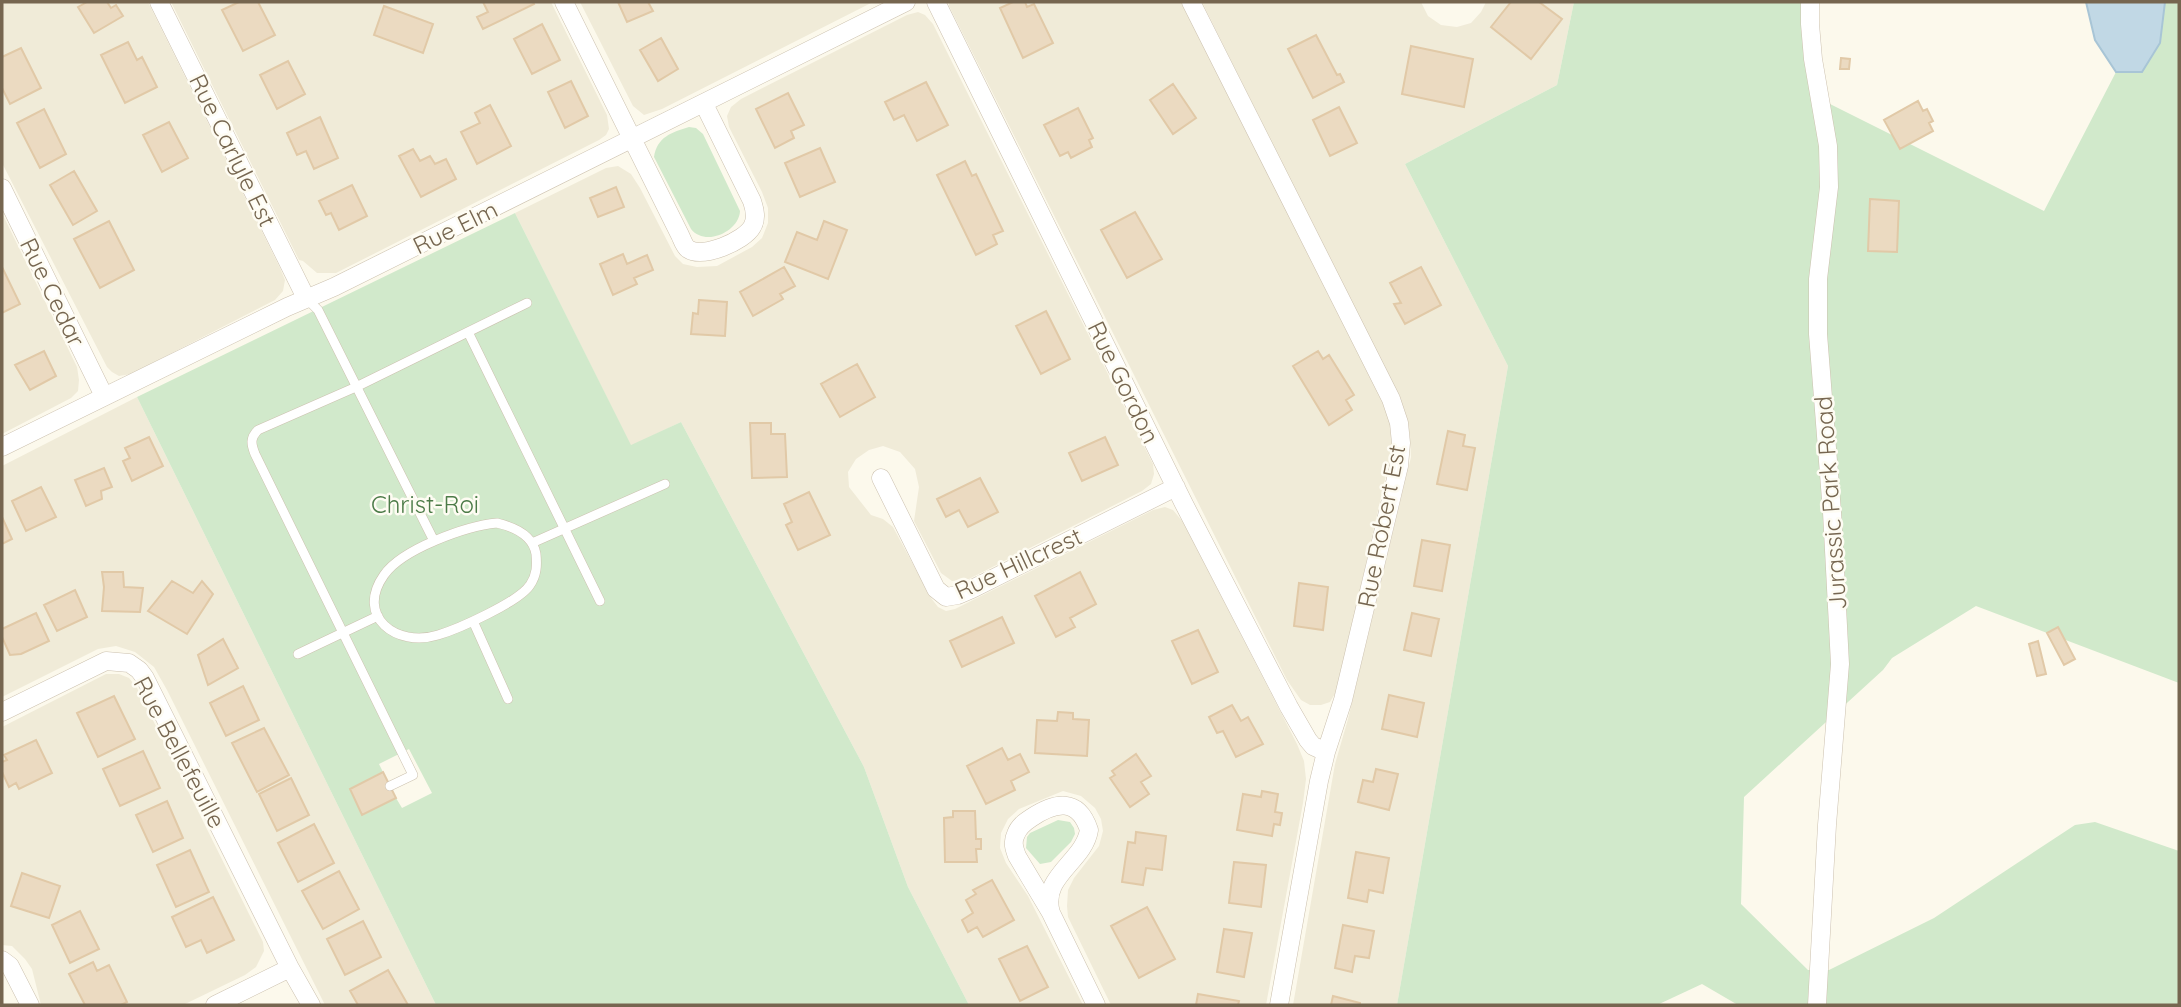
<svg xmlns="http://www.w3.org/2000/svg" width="2181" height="1007" font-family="Quicksand,sans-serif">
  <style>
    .residential { fill: #f0ebd8 }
    .green { fill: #d1e9cb; fill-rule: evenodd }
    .water { fill: #c1d8e5; stroke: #a8c5d6; stroke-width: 2 }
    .building { fill: #ebdac1; stroke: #e1c9a7; stroke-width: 2 }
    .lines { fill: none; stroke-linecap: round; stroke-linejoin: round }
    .service-casing { stroke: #ccc1af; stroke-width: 10 }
    .minor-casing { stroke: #ccc1af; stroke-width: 19 }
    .service { stroke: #fff; stroke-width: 9 }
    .minor { stroke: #fff; stroke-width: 18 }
    .labels { text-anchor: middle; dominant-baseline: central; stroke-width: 5; stroke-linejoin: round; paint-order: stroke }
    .street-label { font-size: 24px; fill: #766650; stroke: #fefcf3 }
    .park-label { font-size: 24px; fill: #4c7b48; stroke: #fefcf3 }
  </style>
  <rect width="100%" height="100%" fill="#fcf9ec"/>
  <path class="residential" d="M2 2H148L280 268 285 280 283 291 275 300 131 374 119 376 112 372 107 367 2 163Z
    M171 2H551L607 115 609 129 606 135 599 140 336 273H317L303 261 299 260Z
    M580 2H873L662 109 644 115 633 106Z
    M949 2H1181L1377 385 1391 426 1392 449 1340 677 1336 692 1330 702 1321 705H1310L1301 700 1287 680 949 6Z
    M1202 2H1421L1428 16 1441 25 1457 27 1471 23 1481 12 1486 2H1574L1557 85 1405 164 1508 366 1397 1005H1293L1335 764 1348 719 1411 457 1410 437 1407 421 1397 394Z
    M918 12 925 15 933 24 1153 464 1154 474 1151 484 1142 491 969 579 952 581 941 573 914 521 919 487 915 469 900 452 883 446 869 450 856 459 848 472 849 487 871 515 883 519 893 527 931 598 938 607 946 611 955 609 1153 510 1165 507 1173 510 1183 522 1297 744 1304 761 1306 779 1303 803 1266 1005H1111L1068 917 1067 906 1068 890 1074 878 1099 846 1103 831 1101 819 1095 808 1081 796 1063 791 1019 809 1008 819 1001 833 1000 848 1006 863 1028 896 1083 1005H969L908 887 864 767 681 422 631 446 515 213 606 168 618 166 631 174 640 188 675 256 683 264 697 267 717 266 752 247 762 238 768 223V208L762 192 729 127 727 116 731 107 741 99 907 15Z
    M2 213 77 367 79 380 78 391 71 398 2 434Z
    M137 397 436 1005H325L167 690 154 667 135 652 116 646 98 649 2 697V466Z
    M106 674H119L129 678 137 688 263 942 264 951 256 967 245 975 183 1005H41L32 969 25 959 12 946 2 945V727Z"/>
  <path class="green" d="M1574 2H1805L1812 95 2044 211 2116 72H2142L2160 43 2165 2H2179V683L1976 606 1892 658 1883 670 1744 797 1741 904 1808 970H1829L1934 918 2075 825 2095 822 2179 851V1005H1738L1702 984 1657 1005H1397L1508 366 1405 164 1557 85Z
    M689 127 696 128 703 134 740 211C739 232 705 247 691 229L654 157C657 137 672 132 689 127Z
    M515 213 631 445 681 422 864 767 908 887 969 1005H436L137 397ZM409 749 432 793 402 808 396 798 362 814 350 789 383 772 379 764Z
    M1058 820 1070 822 1074 828 1075 834 1071 842 1051 862 1040 864 1026 848 1027 837 1030 833Z"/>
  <path class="water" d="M2086 2H2165L2160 43 2142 72H2116L2095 40Z"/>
  <path class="building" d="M87 2H107L111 8 116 5 123 16 94 33 78 7Z
    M239 2H258L275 35 243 51 222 10Z
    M483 2H533L534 4 483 29 477 17 488 12Z
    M618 2H648L653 11 627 22Z
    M1013 2H1025L1027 7 1034 4 1053 43 1023 58 1000 8Z
    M1511 2H1539L1562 19 1531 59 1491 27Z
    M384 6 433 24 423 53 374 35Z
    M542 24 560 60 532 74 514 39Z
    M1316 35 1337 75 1340 74 1344 82 1313 98 1288 49Z
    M661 38 678 69 658 81 640 50Z
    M128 42 137 60 142 57 157 87 125 103 101 55Z
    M1411 46 1473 59 1464 107 1402 94Z
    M21 48 41 88 10 104 2 88V57Z
    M1841 58 1850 59 1849 69H1840Z
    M288 61 305 94 277 109 260 75Z
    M571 81 588 116 565 128 548 92Z
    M926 82 948 125 917 141 904 115 894 120 885 102Z
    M1173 84 1196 118 1173 134 1150 100Z
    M788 93 804 125 791 131 794 138 775 148 756 109Z
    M1918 101 1923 111 1927 109 1933 121 1929 123 1933 131 1900 149 1884 120Z
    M490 105 511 146 477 164 461 132 480 123 475 113Z
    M1339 107 1357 143 1330 156 1313 120Z
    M1078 108 1093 138 1089 140 1092 147 1071 158 1068 152 1060 156 1044 125Z
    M44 109 66 154 40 168 17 123Z
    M320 117 338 158 314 169 306 151 297 155 287 133Z
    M169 122 188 158 162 172 143 135Z
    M820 148 835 182 800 197 785 163Z
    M413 149 420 161 430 156 435 164 446 159 456 179 421 197 399 156Z
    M965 161 972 176 976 174 1003 231 993 235 997 244 976 255 937 175Z
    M74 171 97 211 73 225 50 185Z
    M352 185 367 216 339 230 331 213 326 215 319 201Z
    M616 187 624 207 598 217 590 198Z
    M1870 199 1899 201 1897 252 1868 251Z
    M1135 212 1162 259 1127 278 1101 230Z
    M109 221 134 270 100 288 74 239Z
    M824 221 847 230 828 279 785 262 797 232 817 240Z
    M623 254 627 264 647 255 653 270 634 278 637 284 613 295 600 264Z
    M2 267 20 304 2 313Z
    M784 267 795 286 780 294 783 299 753 316 740 292Z
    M1421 267 1441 305 1405 324 1394 304 1401 303 1390 283Z
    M699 300 727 302 725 336 691 334 693 313 698 314Z
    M1046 311 1070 359 1041 374 1016 326Z
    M44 351 56 376 30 390 15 365Z
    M1318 351 1323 359 1329 355 1354 395 1346 400 1352 410 1329 425 1293 366Z
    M857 364 875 397 840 417 821 384Z
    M750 423H771V434H785L787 477 752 478Z
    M1448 431 1465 435 1463 446 1475 448 1467 490 1437 484Z
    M149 437 163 466 132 481 123 461 130 458 125 448Z
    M1105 437 1118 465 1082 481 1069 453Z
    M104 468 112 487 101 491 102 499 86 506 75 480Z
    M980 478 998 512 968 527 959 510 946 517 937 499Z
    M41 487 56 517 26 531 12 501Z
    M809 492 830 535 798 550 786 525 792 522 784 504Z
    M2 517 12 539 2 544Z
    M1422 540 1450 545 1442 591 1414 586Z
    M102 572H123L124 587 143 588 140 612 102 611 104 587Z
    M1080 572 1096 604 1070 618 1075 627 1056 637 1035 596Z
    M172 581 193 593 202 581 213 594 187 634 148 611Z
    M1299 583 1328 587 1323 630 1294 626Z
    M75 590 87 617 57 631 44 605Z
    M36 613 49 641 21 654 10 655 2 637V629Z
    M1412 613 1439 619 1431 656 1404 650Z
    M1002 617 1014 643 962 667 950 641Z
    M2058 627 2075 659 2064 665 2047 633Z
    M1198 630 1218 672 1192 684 1172 641Z
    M223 639 238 668 208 685 198 655Z
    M2038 641 2046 674 2037 676 2029 644Z
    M243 686 259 720 226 736 210 703Z
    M1389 695 1424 703 1417 737 1382 729Z
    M114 696 135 739 98 757 77 713Z
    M1232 705 1241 721 1248 717 1263 744 1236 757 1223 731 1217 733 1209 717Z
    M1058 712 1073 713V719L1089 720 1087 756 1035 753 1037 720 1057 721Z
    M264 728 289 775 257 792 232 743Z
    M36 740 52 773 19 789 16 783 9 787 2 772V762L7 760 4 755Z
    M1002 748 1008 760 1020 754 1029 772 1011 781 1015 790 986 804 967 766Z
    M143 751 160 788 120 806 103 769Z
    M1136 754 1151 776 1141 782 1149 794 1130 807 1110 778 1115 775 1112 771Z
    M1376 769 1398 774 1389 810 1358 802 1363 780 1373 782Z
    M383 772 396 798 362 815 350 789Z
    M291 778 309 815 277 831 259 794Z
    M1262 791 1278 794 1275 812 1282 813 1280 825 1274 824 1272 836 1237 830 1243 794 1261 797Z
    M167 801 183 838 153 852 136 815Z
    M953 811H975L976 839H981V849H976L977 862H945L944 818 953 817Z
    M314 824 334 863 298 882 278 843Z
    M1136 832 1166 836 1162 870 1146 868 1143 885 1122 882 1128 842 1135 843Z
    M190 850 209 892 176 907 157 865Z
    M1356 852 1389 858 1383 893 1369 890 1367 902 1348 898Z
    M1234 862 1266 865 1261 907 1229 903Z
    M339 871 359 909 323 929 302 891Z
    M22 873 60 886 49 918 11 906Z
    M992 880 1014 920 983 937 977 927 968 932 962 920 973 913 966 900 976 894 973 890Z
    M213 897 234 940 207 953 201 940 186 947 172 917Z
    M1147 907 1175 959 1139 978 1111 926Z
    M80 911 99 949 70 963 52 925Z
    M363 921 381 957 345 975 327 939Z
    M1343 925 1374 931 1369 958 1355 956 1352 972 1335 968Z
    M1224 929 1252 933 1244 977 1217 972Z
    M1027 946 1048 987 1020 1001 999 959Z
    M93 962 97 971 109 965 127 1002 121 1005H85L69 974Z
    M388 970 408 1005H358L350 991Z
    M1198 994 1239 1001 1238 1005H1196Z
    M1333 996 1360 1003V1005H1331Z"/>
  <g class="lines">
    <g class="service-casing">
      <path id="service" d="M306 298 318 310 434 541
        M468 332 600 601
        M497 523C514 527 533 535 536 554 537 565 537 575 530 585 519 602 458 629 438 635 396 648 355 616 384 575 402 549 466 526 497 523Z
        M532 543 665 484
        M473 621 508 699
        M298 654 378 616
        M390 786 413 775 255 454C251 444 250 438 258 430L356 387 527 303"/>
    </g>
    <g class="minor-casing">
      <path id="minor" d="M159 2 306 298
        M564 2 680 235C682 239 684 246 688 249 703 259 744 241 752 227 757 219 755 210 752 201L704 104
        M936 2 1184 504 1289 707 1308 740 1313 746 1326 752
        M1191 2 1391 399 1399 423 1401 443 1399 466 1343 700 1326 752 1319 781 1279 1005
        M1810 2V24L1813 59 1828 146 1829 187 1818 279V334L1832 512 1840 664 1827 825 1817 1005
        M2 188 104 396
        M2 447 287 307 334 287 906 2
        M881 478 936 589 946 597 958 595 972 589 1176 487
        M2 712 106 661 129 663 139 670 145 678 290 968 215 1005
        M1051 913C1040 876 1084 862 1089 830 1078 797 1055 802 1031 818 1025 822 1019 826 1016 834 1012 842 1014 848 1017 856L1051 913 1096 1005
        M2 960 10 966 30 1005
        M290 968 311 1005"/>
    </g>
    <use href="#service" class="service"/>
    <use href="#minor" class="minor"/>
  </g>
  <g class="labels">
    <g class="street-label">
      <text transform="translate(233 150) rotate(64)">Rue Carlyle Est</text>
      <text transform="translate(455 227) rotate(-26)">Rue Elm</text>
      <text transform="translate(53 292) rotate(64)">Rue Cedar</text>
      <text transform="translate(1124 382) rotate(64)">Rue Gordon</text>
      <text transform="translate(1830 503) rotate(-94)">Jurassic Park Road</text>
      <text transform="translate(1381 526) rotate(-79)">Rue Robert Est</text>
      <text transform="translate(1018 563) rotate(-25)">Rue Hillcrest</text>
      <text transform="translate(180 752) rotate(62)">Rue Bellefeuille</text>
    </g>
    <g class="park-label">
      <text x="425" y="504">Christ-Roi</text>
    </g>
  </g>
  <rect width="2181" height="1007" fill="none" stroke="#766650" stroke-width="7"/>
</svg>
